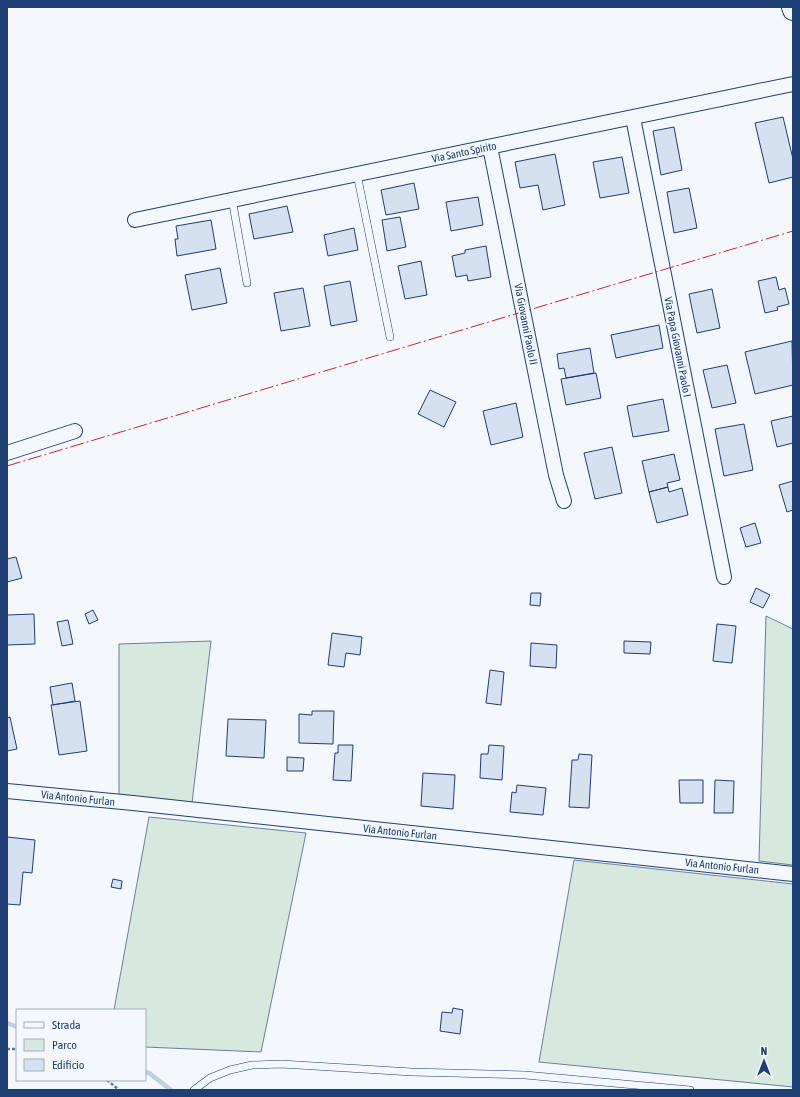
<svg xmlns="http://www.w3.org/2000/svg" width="800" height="1097" font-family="'Asap Condensed',sans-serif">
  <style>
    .green { fill: #d7e8df; stroke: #687fa3 }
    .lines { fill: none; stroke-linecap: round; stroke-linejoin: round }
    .stream { stroke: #bed0e5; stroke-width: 4.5 }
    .building { fill: #d5e0f0; stroke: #1d3f73 }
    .service-casing { stroke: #1d3f73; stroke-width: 8 }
    .minor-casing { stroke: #1d3f73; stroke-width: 16 }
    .secondary-casing { stroke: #1d3f73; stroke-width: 22 }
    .path { stroke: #5e769c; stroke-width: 2.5; stroke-dasharray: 3 2; stroke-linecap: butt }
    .service { stroke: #f4f7fb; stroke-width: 7 }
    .minor { stroke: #f4f7fb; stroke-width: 14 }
    .secondary { stroke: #f4f7fb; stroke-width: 20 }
    .power { stroke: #c62828; stroke-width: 1; stroke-dasharray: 14 3 2 3; stroke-linecap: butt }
    .labels { text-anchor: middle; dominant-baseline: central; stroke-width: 3; stroke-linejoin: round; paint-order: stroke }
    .street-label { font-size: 11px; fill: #1d3f73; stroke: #f4f7fb }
  </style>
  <rect width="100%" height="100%" fill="#f4f7fb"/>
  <path class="green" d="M766 616 793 629V865L759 861Z
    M211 641 192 803 119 795V644Z
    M149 817 306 833 261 1052 145 1047V1010H114Z
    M574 860 793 884V1087L539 1062Z"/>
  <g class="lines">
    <path class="stream" d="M7 1023 17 1027
      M145 1072 149 1073 171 1090"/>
  </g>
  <path class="building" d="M783 117 793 159V177L769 183 755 123Z
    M674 127 682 170 661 175 653 131Z
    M555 154 565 205 543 210 538 185 520 188 515 162Z
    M622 157 629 193 600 198 593 162Z
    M414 183 419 209 386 215 381 190Z
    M689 188 697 228 674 233 667 192Z
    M478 197 483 225 451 231 446 202Z
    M287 206 293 232 254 239 249 214Z
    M400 217 406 247 387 251 382 220Z
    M211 220 216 249 177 256 175 239H178L176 226Z
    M354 228 358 250 328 256 324 235Z
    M486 246 491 277 468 281 467 275 456 277 452 256 465 253V250Z
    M421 261 427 295 405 299 398 266Z
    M220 268 227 303 192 310 185 275Z
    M776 277 779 290 785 288 789 304 777 307 778 310 765 313 758 281Z
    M350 281 357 321 331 326 324 286Z
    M303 288 310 326 281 331 274 293Z
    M712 289 720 328 697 333 689 294Z
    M659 325 663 348 616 358 611 335Z
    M792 341 793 385 755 394 745 352Z
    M590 348 594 373 566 378 564 368 559 369 557 354Z
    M727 365 736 403 712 408 703 370Z
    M596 373 601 398 566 405 561 379Z
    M430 390 456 402 444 427 418 414Z
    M663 399 669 431 633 437 627 406Z
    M516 403 523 437 491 445 483 411Z
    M793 416V443L777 447 771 421Z
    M744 424 753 470 724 476 715 429Z
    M612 447 622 493 595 499 584 453Z
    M674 454 680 480 667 483 668 487 649 492 642 461Z
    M793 481V510L787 512 779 485Z
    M668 487 669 492 682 488 688 515 657 523 649 492Z
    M755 523 761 543 746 547 740 528Z
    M16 557 22 578 7 582V559Z
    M756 588 770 595 763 608 750 602Z
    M531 593H541L540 606 530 605Z
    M93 610 98 620 89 624 85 614Z
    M34 614 35 644 7 645V615Z
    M68 620 73 644 62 646 57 622Z
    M717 624 736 626 732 663 713 661Z
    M332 633 362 637 360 655 346 653 344 667 328 665Z
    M624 641 651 642 650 654 624 653Z
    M531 643 557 645 556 668 530 666Z
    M490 670 504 672 501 705 486 703Z
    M72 683 75 701 53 705 50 687Z
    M80 701 87 751 59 755 51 705Z
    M312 711H334L333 744 299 743V714L312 715Z
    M10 717 17 749 7 751V718Z
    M228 719 266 720 264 758 226 756Z
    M338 745H353L351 781 333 780 335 753H338Z
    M489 745 504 746 502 780 480 778 481 754H488Z
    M579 754 592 755 589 808 569 807 572 760H578Z
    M287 757 304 758 303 771H287Z
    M423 773 455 775 453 809 421 806Z
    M679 780H703V803H680Z
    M715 780 734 781 733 813H714Z
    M517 785 546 788 543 815 510 812 512 792 516 793Z
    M7 837 35 840 32 873 23 872 20 905 7 904Z
    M113 879 122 881 121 889 111 887Z
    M453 1008 463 1010 460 1034 440 1031 442 1012 452 1013Z"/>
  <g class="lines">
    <g class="service-casing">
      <path id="service" d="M357 174 390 337
        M232 199 247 283
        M194 1090 210 1078 230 1070 252 1065 281 1064 412 1072 525 1075 690 1090"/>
    </g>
    <g class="minor-casing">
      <path id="minor" d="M633 118 724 577
        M490 147 556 475 564 501
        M135 220 793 84
        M7 453 75 431
        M7 791 133 803 793 874"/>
    </g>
    <g class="secondary-casing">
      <path id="secondary" d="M792 7 793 10"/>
    </g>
    <path class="path" d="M7 1049H17
      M107 1080 119 1090"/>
    <use href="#service" class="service"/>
    <use href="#minor" class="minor"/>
    <use href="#secondary" class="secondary"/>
    <path class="power" d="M7 466 793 231"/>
  </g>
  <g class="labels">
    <g class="street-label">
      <text transform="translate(464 152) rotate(-12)">Via Santo Spirito</text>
      <text transform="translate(526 324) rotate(79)">Via Giovanni Paolo II</text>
      <text transform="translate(678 347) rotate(79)">Via Papa Giovanni Paolo I</text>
      <text transform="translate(78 798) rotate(6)">Via Antonio Furlan</text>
      <text transform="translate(400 832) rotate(6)">Via Antonio Furlan</text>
      <text transform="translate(722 866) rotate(6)">Via Antonio Furlan</text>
    </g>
  </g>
  <rect width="800" height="1097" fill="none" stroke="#1d3f73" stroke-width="16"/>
  <rect x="16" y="1009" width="130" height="72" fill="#f4f7fb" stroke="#9eadc5"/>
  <rect x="24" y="1022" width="20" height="6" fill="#f4f7fb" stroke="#9eadc5"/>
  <text x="52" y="1029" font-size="12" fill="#1d3f73">Strada</text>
  <rect x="24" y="1039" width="20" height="12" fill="#d7e8df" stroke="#9eadc5"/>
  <text x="52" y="1049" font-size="12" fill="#1d3f73">Parco</text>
  <rect x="24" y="1059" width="20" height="12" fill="#d5e0f0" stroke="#9eadc5"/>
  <text x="52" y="1069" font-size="12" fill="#1d3f73">Edificio</text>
  <g transform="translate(764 1061)" stroke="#f4f7fb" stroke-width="3" paint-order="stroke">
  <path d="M0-3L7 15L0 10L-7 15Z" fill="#1d3f73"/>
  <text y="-6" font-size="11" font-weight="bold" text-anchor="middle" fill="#1d3f73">N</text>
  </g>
</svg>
